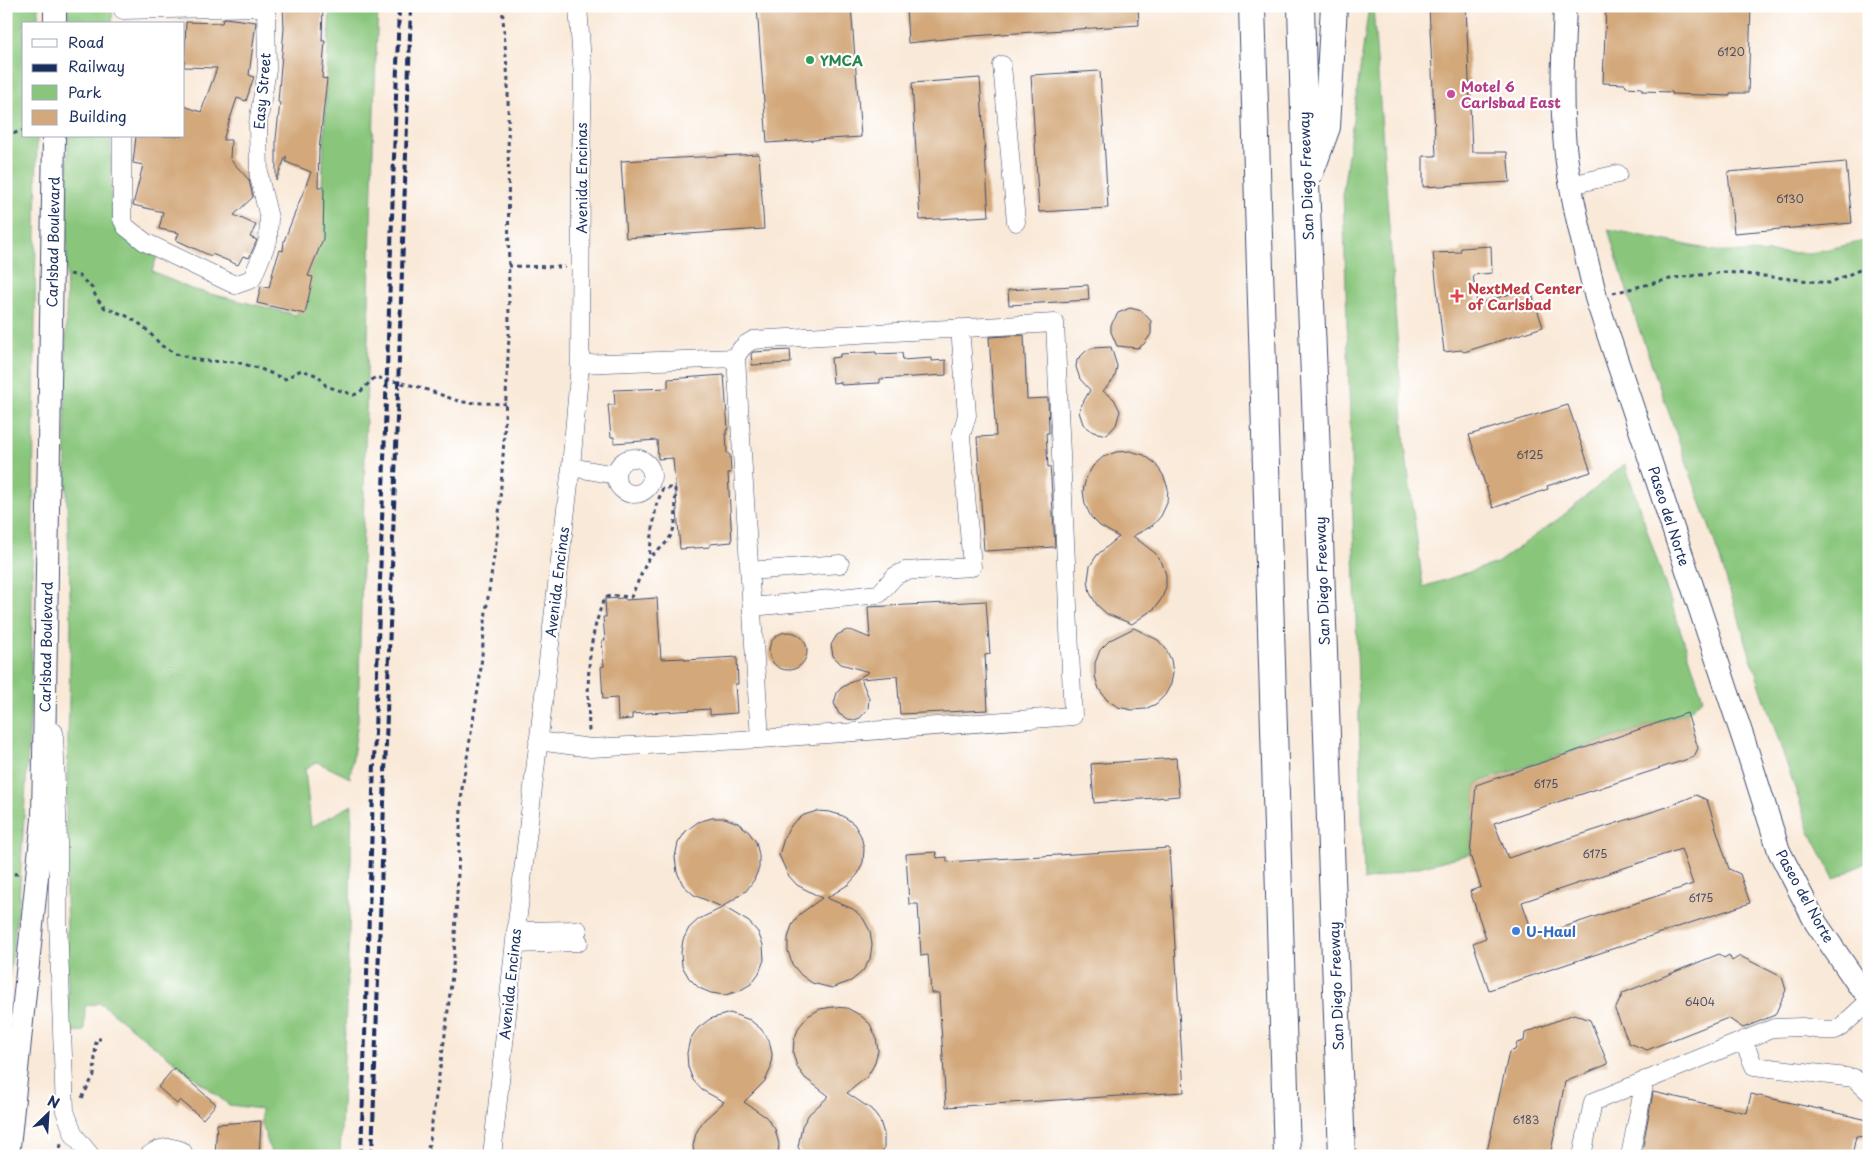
<svg xmlns="http://www.w3.org/2000/svg" width="1875" height="1162" font-family="'Playpen Sans',sans-serif">
  <style>
    .green { fill: #89c67c; stroke: #527a6d }
    .building { fill: #d3a87a; fill-rule: evenodd }
    .lines { fill: none; stroke-linecap: round; stroke-linejoin: round }
    .minor-casing { stroke: #3c4b70; stroke-width: 19 }
    .major-casing { stroke: #3c4b70; stroke-width: 24 }
    .highway-casing { stroke: #3c4b70; stroke-width: 28 }
    .path { stroke: #3c4b70; stroke-width: 3; stroke-dasharray: 4 4; stroke-linecap: butt }
    .minor { stroke: #fff; stroke-width: 18 }
    .major { stroke: #fff; stroke-width: 22 }
    .highway { stroke: #fff; stroke-width: 26 }
    .rail { stroke: #1b2f5e; stroke-width: 4; stroke-dasharray: 8 4; stroke-linecap: butt }
    .leisure-dot { fill: #2e9e5b; stroke: #fff; stroke-width: 2 }
    .hotel-dot { fill: #d1479c; stroke: #fff; stroke-width: 2 }
    .health-dot { fill: #e0444e; stroke: #fff; stroke-width: 2 }
    .shop-dot { fill: #3f7fe0; stroke: #fff; stroke-width: 2 }
    .labels { text-anchor: middle; dominant-baseline: central; stroke-width: 4.5; stroke-linejoin: round; paint-order: stroke }
    .number-label { font-size: 11px; fill: #494d65 }
    .leisure-label { font-size: 14px; font-weight: bold; fill: #27864d; stroke: #fff; text-anchor: start }
    .hotel-label { font-size: 14px; font-weight: bold; fill: #b23c85; stroke: #fff; text-anchor: start }
    .street-label { font-size: 14px; fill: #1b2f5e; stroke: #fff }
    .health-label { font-size: 14px; font-weight: bold; fill: #be3a42; stroke: #fff; text-anchor: start }
    .shop-label { font-size: 14px; font-weight: bold; fill: #366cbe; stroke: #fff; text-anchor: start }
  </style>
  <rect width="100%" height="100%" fill="#fff"/>
  <filter id="ink" filterUnits="userSpaceOnUse"><feTurbulence type="fractalNoise" baseFrequency=".02" numOctaves="2"/><feDisplacementMap in="SourceGraphic" scale="10" xChannelSelector="R" yChannelSelector="G"/><feConvolveMatrix kernelMatrix="1 2 1 2 8 2 1 2 1" color-interpolation-filters="sRGB"/></filter>
  <filter id="wash" filterUnits="userSpaceOnUse"><feTurbulence type="fractalNoise" baseFrequency=".0096" numOctaves="4" result="noise"/><feDisplacementMap in="SourceGraphic" scale="20" xChannelSelector="R" yChannelSelector="G"/><feGaussianBlur stdDeviation="1.12" result="paint"/><feColorMatrix in="noise" values="0 0 0 0 0 0 0 0 0 0 0 0 0 0 0 0 0 1.4 0 .05"/><feComposite in="paint" operator="in"/></filter>
  <g filter="url(#wash)">
    <rect width="100%" height="100%" fill="#f9e9d8"/>
    <path class="green" d="M6 6H38V24H24V136H37L31 700 19 899 6 1003V347H9V331L6 330Z
      M68 6H113L112 24H68Z
      M330 6H378L374 109 358 721 350 778 317 762 305 769 311 827 352 805 350 906 340 1156H272L261 1121V1109L229 1105 100 1003 85 1006 84 1031 69 1032 65 853 71 624 65 437 68 136H111V205L115 221 157 257 152 271 191 289 297 315 320 231Z
      M1369 6H1373L1405 447 1423 587 1497 563 1561 517 1625 464 1703 698 1687 713 1480 782 1476 785 1470 854 1364 881 1343 190Z
      M1608 229 1722 252 1810 253 1869 240V861L1834 879 1810 832 1758 680 1714 540 1637 323Z"/>
    <g id="blocks">
      <path class="building" d="M283 6H323L322 41H325L322 78 327 79 319 150 318 187H324L323 239 308 276 313 277 305 314 257 303 261 286 269 288 274 267 280 250 283 251 284 241 311 172 286 162V156L276 180V139L280 103 278 102 284 28Z
        M776 6H851L861 137 767 143 757 7Z
        M906 6H1138L1139 25 972 36 908 43Z
        M1429 6H1466L1472 152H1507L1510 182 1423 187V156H1436Z
        M1606 6H1751L1748 93H1730V96L1672 94V92L1642 91V88L1626 87 1625 84 1603 83Z
        M225 18 256 22 249 75 254 77 246 101 237 98 223 140H231L230 159 249 180 253 197 234 215 256 225 250 237 257 240 249 258 243 256 238 265 212 254 211 256 176 240 179 233 159 229 163 212 133 205 143 165 133 163 136 136H184V106L201 112 217 68 184 67 186 22 222 23 223 19Z
        M1100 71 1108 208 1039 212 1031 75Z
        M980 78 989 216 920 220 912 83Z
        M759 154 764 229 626 238 621 161Z
        M1846 162 1852 223 1734 233 1728 172Z
        M1491 246 1492 273 1473 275 1477 304 1530 288 1543 327 1464 352 1461 350 1444 352 1433 253 1460 252 1461 248Z
        M1088 285 1089 300 1009 305 1008 290Z
        M1130 308 1142 311 1151 321V334L1144 344 1138 348 1117 346 1111 332V325L1118 313Z
        M1024 335 1027 399 1048 398 1049 433H1046L1048 467H1050L1051 478 1055 547 984 551 977 437 996 436 989 337Z
        M1111 347 1117 366 1116 373 1114 379 1103 391 1114 399 1120 411 1116 425 1107 435 1093 432 1083 424 1079 412 1081 406 1090 390 1080 379 1076 367 1077 360 1086 351 1092 348Z
        M790 350 791 363 752 365 751 354 753 352Z
        M876 352V354L902 353 903 360 932 358V361L946 360V375L880 379V383L841 385V382L833 383 831 358 840 357V354Z
        M724 375 728 430H726L727 453 730 455 731 473H728L732 542 710 544V547L680 549 673 458 658 459 657 440 614 443V437H611L608 405H615L614 390 668 388V379Z
        M1568 405 1591 472 1547 486 1548 489 1493 508 1469 435Z
        M1130 451 1144 455 1155 463 1163 475 1168 488 1167 503 1161 516 1152 526 1133 536 1155 553 1162 563 1166 575V587L1162 598 1155 608 1132 624 1107 614 1097 605 1090 593 1088 580 1090 566 1097 555 1119 537 1100 526 1091 517 1085 504 1083 491 1086 478 1093 466 1103 457 1116 452Z
        M624 598 626 600 657 598 661 659 685 658V660L737 657 738 684H735L737 713 710 715V709L632 714V719L618 720 617 698 603 699 601 667 604 666 602 640H605L603 617H606L605 599Z
        M986 601 990 654 985 655 988 710 900 714 897 676 861 679 869 698 868 709 860 718 854 720 848 719 839 714 834 703 837 693 841 688 869 672 841 664 833 656 831 645 837 635 847 630 853 631 870 638 868 607Z
        M1134 628 1158 640 1166 649 1171 660 1173 673 1171 684 1165 695 1156 704 1145 709 1132 710 1118 707 1107 700 1099 689 1095 676V663L1100 650 1110 640Z
        M769 651a19 19 0 1 1 38 0a19 19 0 1 1-38 0Z
        M1687 713 1698 748 1694 757 1494 823 1508 858 1667 807 1696 795 1707 800 1729 869 1740 874 1750 903 1489 990 1473 943 1486 938 1470 891 1481 887 1470 855 1476 785ZM1681 849 1693 884 1534 937 1522 902Z
        M1176 758 1179 796 1094 803 1091 764Z
        M817 811 830 812 843 816 854 824 861 836 864 849 863 862 858 874 849 884 827 898 853 909 863 918 870 931 872 945 870 959 862 972 851 981 832 988 812 983 801 975 792 964 788 951V938L792 925 800 914 822 898 797 885 788 875 779 855 785 835 793 823 804 815Z
        M712 818H725L738 823 748 831 756 842 759 855V868L754 880 746 891 722 907 694 895 683 885 677 872 675 857 678 843 686 831 698 822Z
        M1169 848 1184 1092 946 1107 939 993H931L928 955 921 956 918 904H909L906 854 936 852 937 858 947 857V862Z
        M724 907 749 922 758 932 763 945 764 960 759 973 751 984 739 991 725 995 711 993 699 988 689 978 682 966 681 953 683 940 689 928 699 919Z
        M1719 954 1724 958 1729 955 1732 961 1740 956 1782 977 1786 990 1775 1015 1743 1028 1728 1018 1647 1050 1629 1043 1615 1010 1623 993Z
        M833 1007 847 1008 860 1015 870 1024 876 1037 878 1051 874 1065 867 1077 847 1093 871 1109 880 1121 884 1134V1148L881 1156H803L798 1147 802 1126 809 1114 829 1096 805 1078 797 1067 793 1053 794 1040 799 1027 808 1016 820 1009Z
        M730 1013 750 1020 761 1029 769 1040 772 1054 771 1068 765 1081 744 1102 766 1117 775 1129 779 1144 778 1156H694L693 1146 696 1133 703 1121 724 1102 702 1090 693 1080 688 1067 687 1053 690 1039 698 1028 710 1019Z
        M1574 1014 1590 1020 1608 1064 1565 1082 1550 1156H1486L1509 1052 1515 1050 1517 1043 1524 1041 1525 1033Z
        M174 1068 216 1104 203 1119 180 1100 177 1104 158 1087Z
        M1653 1092 1747 1113 1751 1094 1868 1120 1864 1137 1856 1136 1852 1156H1641Z
        M261 1121 259 1156H215L217 1124Z"/>
    </g>
  </g>
  <g filter="url(#ink)">
    <use href="#blocks" fill-opacity="0" stroke="#3c4b70" stroke-width="1"/>
    <g class="lines">
      <g class="minor-casing">
        <path id="minor" d="M123 10 266 7
          M1002 65 1016 222
          M122 136V219L126 227 145 242 235 285 252 279 268 240 269 218 259 177 258 123 267 70 266 6
          M1571 185 1618 174
          M580 364 736 358
          M616 476a18 18 0 1 1 36 0a18 18 0 1 1-36 0Z
          M571 467 615 475
          M749 571 840 564
          M752 607 879 594 895 576 905 571 972 567 961 436 967 415 960 328
          M54 732 58 841V921L65 1111 74 1135 91 1156
          M538 741 591 748 760 739 1073 716 1055 323 753 340C745 344 739 349 736 358L760 739
          M516 931 578 930
          M515 944 579 942
          M1743 1040 1754 1066 1854 1078 1869 1092
          M148 1156C159 1147 169 1145 182 1151L185 1156
          M492 1156 516 931 571 467 580 364 581 156 583 77 578 6
          M1582 1156 1593 1102 1774 1028 1802 1027 1822 1030H1835L1841 1027 1869 1001
          M1630 1156 1645 1080"/>
      </g>
      <g class="major-casing">
        <path id="major" d="M1565 6C1563 56 1560 106 1566 155 1572 203 1585 251 1596 298L1747 750 1779 851 1816 923 1857 983 1869 996
          M55 24V6
          M8 1156 43 819 54 136"/>
      </g>
      <g class="highway-casing">
        <path id="highway" d="M1252 6 1287 1156
          M1301 6 1306 184 1315 400 1342 1156
          M1311 171 1327 127 1334 6"/>
      </g>
      <path class="path" d="M6 136 24 130
        M508 266 565 267
        M70 274 79 276 92 288 97 299 105 308 125 315 143 326 162 346 176 354 203 361 236 362 258 368 285 379 301 370 319 376 326 386 354 395 360 392 375 377 419 387 461 402 506 404
        M1613 293 1674 278 1726 272 1829 283 1869 266
        M589 731C588 692 586 655 598 617 600 612 601 603 605 599 610 593 624 597 631 597L649 557 656 506 663 488H675C676 521 680 537 649 557
        M6 876 19 873
        M82 1098 94 1075 96 1039H101
        M59 1156 61 1144
        M427 1156 446 1028 454 957 462 789 480 677 486 611 498 529 503 457 509 336 508 81 502 6"/>
      <use href="#minor" class="minor"/>
      <use href="#major" class="major"/>
      <use href="#highway" class="highway"/>
      <path class="rail" d="M361 1156 399 6
        M372 1156 411 6"/>
    </g>
  </g>
  <circle class="leisure-dot" cx="810" cy="60" r="5"/>
  <circle class="hotel-dot" cx="1451" cy="94" r="5"/>
  <path class="health-dot" d="M1454.5 288.5h5v5h5v5h-5v5h-5v-5h-5v-5h5z"/>
  <circle class="shop-dot" cx="1516" cy="931" r="5"/>
  <g class="labels">
    <g class="number-label">
      <text x="1731" y="51">6120</text>
      <text x="1790" y="198">6130</text>
      <text x="1530" y="454">6125</text>
      <text x="1546" y="783">6175</text>
      <text x="1595" y="853">6175</text>
      <text x="1701" y="897">6175</text>
      <text x="1700" y="1001">6404</text>
      <text x="1526" y="1119">6183</text>
    </g>
    <g class="leisure-label">
      <text x="820" y="60">YMCA</text>
    </g>
    <g class="hotel-label">
      <text x="1461" y="86">Motel 6<tspan x="1461" dy="16">Carlsbad East</tspan></text>
    </g>
    <g class="street-label">
      <text transform="translate(262 91) rotate(-85)">Easy Street</text>
      <text transform="translate(1306 176) rotate(-92)">San Diego Freeway</text>
      <text transform="translate(581 178) rotate(-90)">Avenida Encinas</text>
      <text transform="translate(53 242) rotate(-89)">Carlsbad Boulevard</text>
      <text transform="translate(1669 516) rotate(72)">Paseo del Norte</text>
      <text transform="translate(1322 581) rotate(-92)">San Diego Freeway</text>
      <text transform="translate(557 582) rotate(-83)">Avenida Encinas</text>
      <text transform="translate(46 647) rotate(-89)">Carlsbad Boulevard</text>
      <text transform="translate(1805 896) rotate(61)">Paseo del Norte</text>
      <text transform="translate(510 984) rotate(-84)">Avenida Encinas</text>
      <text transform="translate(1336 986) rotate(-92)">San Diego Freeway</text>
    </g>
    <g class="health-label">
      <text x="1468" y="288">NextMed Center<tspan x="1468" dy="16">of Carlsbad</tspan></text>
    </g>
    <g class="shop-label">
      <text x="1526" y="931">U-Haul</text>
    </g>
  </g>
  <rect width="1875" height="1162" fill="none" stroke="#fff" stroke-width="25"/>
  <rect x="22" y="22" width="162" height="115" fill="#ffffff" stroke="#a4acbf"/>
  <rect x="32" y="39" width="25" height="8" fill="#ffffff" stroke="#a4acbf"/>
  <text x="68" y="48" font-size="15" fill="#1b2f5e">Road</text>
  <rect x="32" y="64" width="25" height="8" fill="#1b2f5e" stroke="#a4acbf"/>
  <text x="68" y="72" font-size="15" fill="#1b2f5e">Railway</text>
  <rect x="32" y="85" width="25" height="15" fill="#89c67c" stroke="#a4acbf"/>
  <text x="68" y="98" font-size="15" fill="#1b2f5e">Park</text>
  <rect x="32" y="110" width="25" height="15" fill="#d3a87a" stroke="#a4acbf"/>
  <text x="68" y="122" font-size="15" fill="#1b2f5e">Building</text>
  <g transform="translate(48 1114) rotate(25)" stroke="#ffffff" stroke-width="4" paint-order="stroke">
  <path d="M0-4L9 19L0 12L-9 19Z" fill="#1b2f5e"/>
  <text y="-8" font-size="14" font-weight="bold" text-anchor="middle" fill="#1b2f5e">N</text>
  </g>
</svg>
